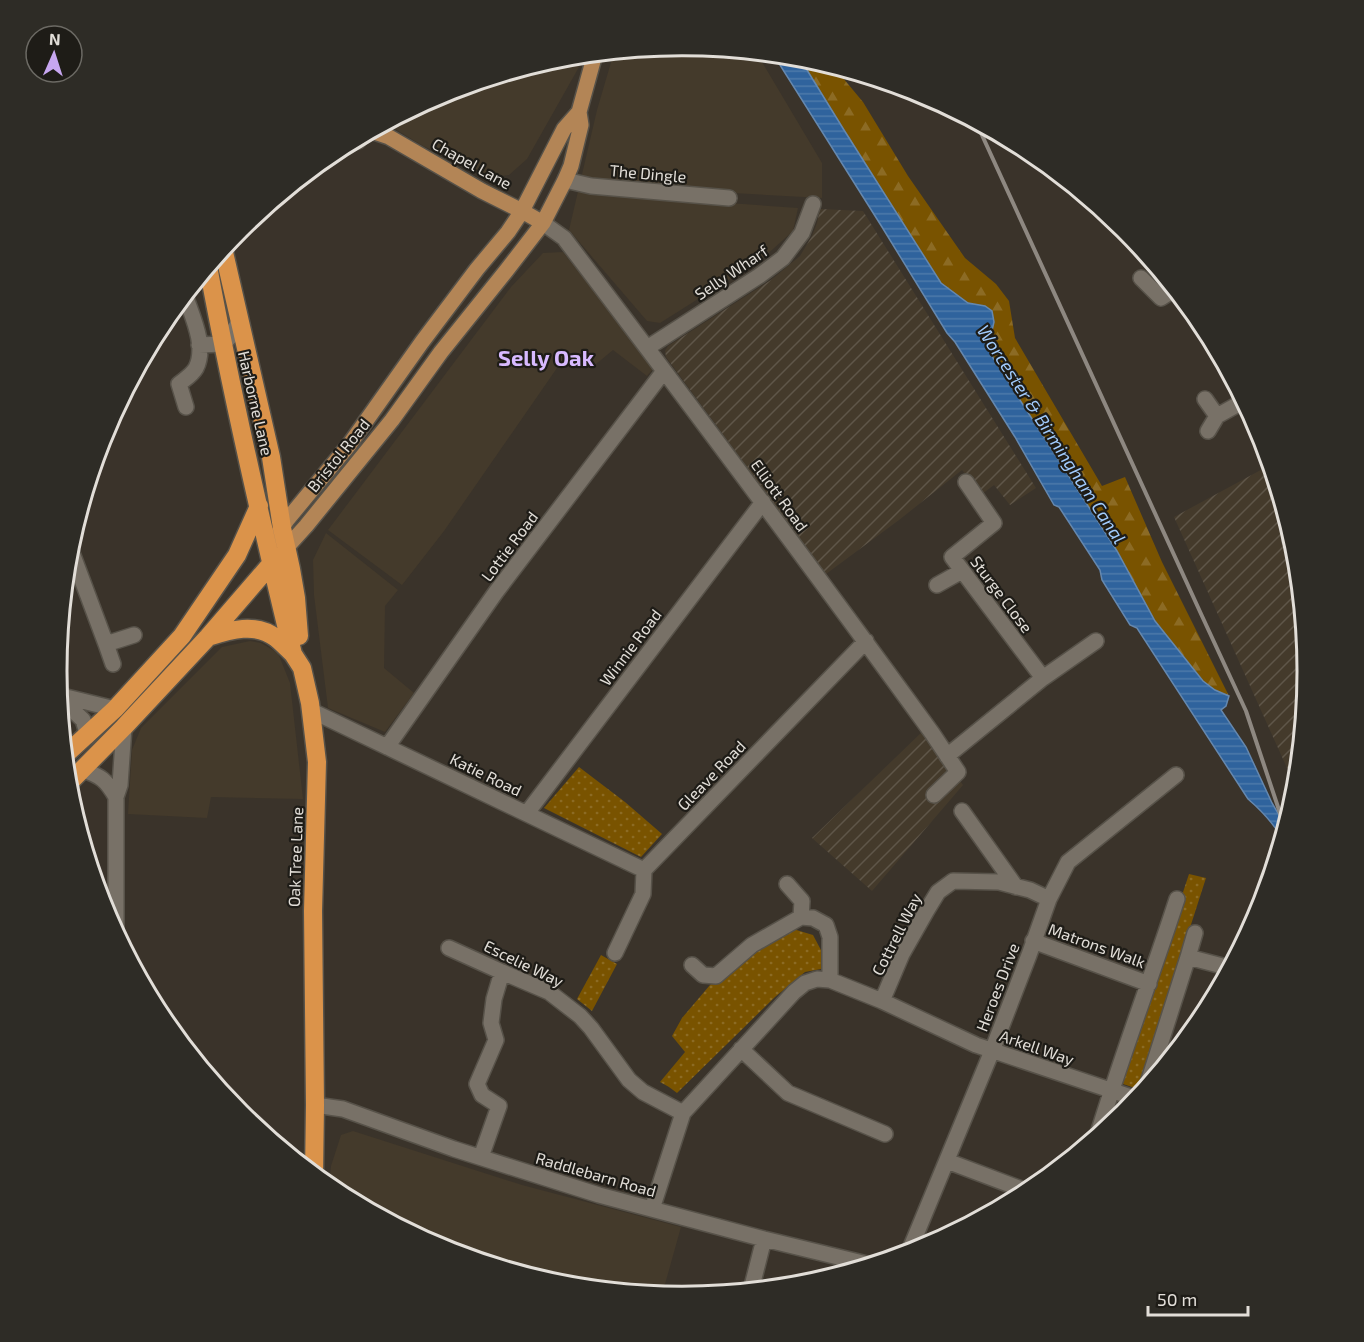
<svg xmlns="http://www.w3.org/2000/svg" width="1364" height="1342" font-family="'Exo 2',sans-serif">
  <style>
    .built { fill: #443a2b }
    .industrial { fill: url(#industrial-furrows) }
    .grass { fill: url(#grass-dots) }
    .forest { fill: url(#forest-firs) }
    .water { fill: url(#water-rules); stroke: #6588af; stroke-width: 1.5 }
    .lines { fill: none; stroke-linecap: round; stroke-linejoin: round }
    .minor-casing { stroke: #575249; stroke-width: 18 }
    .major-casing { stroke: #575249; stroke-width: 18 }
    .highway-casing { stroke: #575249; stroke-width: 21 }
    .minor { stroke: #787167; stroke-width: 15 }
    .major { stroke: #b38556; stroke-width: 15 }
    .highway { stroke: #db934a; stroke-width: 18 }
    .rail { stroke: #8e8881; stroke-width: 4 }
    .labels { text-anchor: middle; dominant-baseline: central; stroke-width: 4.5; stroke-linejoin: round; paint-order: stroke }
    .street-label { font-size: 16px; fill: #e2ded8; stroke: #1e1c17 }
    .water-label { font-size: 18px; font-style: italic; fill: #a1cbfd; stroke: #1e1c17 }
    .district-label { font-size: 22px; font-weight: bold; fill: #d8baff; stroke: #1e1c17 }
    .rim { fill: none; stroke: #e2ded8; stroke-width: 3 }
  </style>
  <defs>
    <pattern id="industrial-furrows" width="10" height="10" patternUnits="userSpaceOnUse" patternTransform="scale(1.5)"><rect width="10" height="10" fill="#443a2b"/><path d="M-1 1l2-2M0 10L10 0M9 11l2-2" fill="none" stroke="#5f5649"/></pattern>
    <pattern id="grass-dots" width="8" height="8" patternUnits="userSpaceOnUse" patternTransform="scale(1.5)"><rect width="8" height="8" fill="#795300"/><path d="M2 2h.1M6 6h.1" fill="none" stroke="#8c6b24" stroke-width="1.8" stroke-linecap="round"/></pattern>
    <pattern id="forest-firs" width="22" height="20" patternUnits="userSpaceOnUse" patternTransform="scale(1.5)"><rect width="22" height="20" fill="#795300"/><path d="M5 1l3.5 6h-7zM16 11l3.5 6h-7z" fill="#8c6b24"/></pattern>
    <pattern id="water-rules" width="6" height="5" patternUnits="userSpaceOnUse" patternTransform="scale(1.5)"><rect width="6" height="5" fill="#2f639d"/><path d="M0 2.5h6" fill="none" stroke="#4d79aa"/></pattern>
  </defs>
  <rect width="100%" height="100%" fill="#3a332a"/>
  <path class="built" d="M682 45 756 52 822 163V198L644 188V197L798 208 793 231 763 258 660 323 647 321 569 230 597 110 614 52Z
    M581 55 579 67 527 159 509 175 493 177 423 146 385 123 443 93 560 57Z
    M563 252 654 368 647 376 613 350 590 369 566 355 444 531 402 585 328 530 511 287 543 253Z
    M326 533 398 590 385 606 384 668 414 693 385 732 328 708 314 595 313 560Z
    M250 641 261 643 278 653 290 683 303 799 211 797 207 818 128 814 132 750 141 728 222 647Z
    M353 1131 522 1185 681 1227 662 1295 560 1285 442 1249 334 1191 329 1187 331 1166 341 1135Z"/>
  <path class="industrial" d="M820 209 863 211 1036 488 1010 505 994 485 982 494 962 470 899 520 826 574 666 357 665 351 668 346 771 280 800 256 812 236 817 223Z
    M1270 465 1296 549 1308 671 1296 788 1174 517Z
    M923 731 963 785 872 891 812 838Z"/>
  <path class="grass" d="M579 767 625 802 662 834 641 857 544 808Z
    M1189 874 1206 878 1138 1089 1120 1083Z
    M793 929 813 935 822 952 821 969 805 972 775 997 677 1093 669 1087 660 1082 685 1052 672 1036 682 1018 710 985 765 943Z
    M601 955 617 964 592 1011 577 999Z"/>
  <path class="forest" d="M799 57 833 66 863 102 908 176 965 258 996 284 1009 301 1015 338 1102 486 1125 477 1162 562 1229 696 1215 690 1203 681 1155 621 1117 551 993 358 990 339 994 322 985 306 968 303 941 283 844 130Z"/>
  <path class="water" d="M773 54 799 57 844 130 941 283 968 303 985 306 992 311 994 322 990 339 993 358 1117 551 1155 621 1203 681 1215 690 1229 696 1226 706 1221 710 1246 747 1272 803 1286 827 1282 838C1273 823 1262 811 1248 799L1137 628 1130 625 1102 580 1100 570 1059 507 1054 505 1015 437 955 342 947 333 882 227Z"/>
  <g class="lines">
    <g class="minor-casing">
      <path id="minor" d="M565 180 591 186 729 198
        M543 223 564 238C688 402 811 566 932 733L958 772 934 795
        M1141 278 1161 298 1175 289
        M185 295C192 316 207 346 196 368 192 375 185 379 179 384L186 407
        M199 345 223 344 229 338 239 322
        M647 348 759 276 783 258 802 233 813 204
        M1205 399 1217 416
        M1208 431 1217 416 1244 401
        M966 482 994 523 952 557 1043 678
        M1290 540 1293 538
        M69 545 106 644 134 635
        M937 585 962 571
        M106 644 113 664
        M58 695 115 709
        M59 697 83 720 88 736
        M312 711 644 870
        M387 747 496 592 664 371
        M947 756 1043 678 1096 641
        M83 770C101 776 106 780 116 797
        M962 811 1016 887
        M527 813 763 502
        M787 884 802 901 801 917
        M116 933V797L120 785 124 727
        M1033 941 1149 984
        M449 948 502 972 549 992 580 1016 591 1028 629 1080 643 1092 683 1113
        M615 953 643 894 644 870 866 641
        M1188 957 1195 933
        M692 965 703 975 716 976 752 945 801 917 813 918 826 925 830 937V980
        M882 1001 902 954 927 910 938 892 953 881 999 882 1030 890 1049 899
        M741 1049 788 1093 885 1134
        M1147 1086 1188 957 1230 968
        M315 1105 343 1109 454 1149 599 1195 764 1239 871 1265
        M1097 1137C1121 1057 1151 979 1177 899
        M481 1157 499 1106 482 1095 477 1084 496 1040 491 1023 494 999 502 972
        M947 1161 1029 1192
        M652 1209 683 1113 794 992 805 983 817 979 830 980 882 1001 976 1045 1137 1099
        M908 1254 992 1051 1029 955 1049 899 1068 862 1176 775
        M751 1290 764 1239"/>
    </g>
    <g class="major-casing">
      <path id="major" d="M371 131 389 137 482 191 522 211 543 223
        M349 143 358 141 363 135
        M287 547 306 526 392 420 441 352 506 271 543 223 565 180 571 166 581 125 579 112 595 54
        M268 548 287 520 349 445 422 342 477 269 508 232 522 211 564 129 579 112"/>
    </g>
    <g class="highway-casing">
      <path id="highway" d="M223 248 271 457 282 528 291 569 296 598 299 636
        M208 266C232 397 262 526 293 654L302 668 310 703 317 762 313 911 315 1105 314 1175
        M208 637C230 630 256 622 276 638 282 643 288 649 293 654
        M64 756 115 709 182 636 237 555 259 506
        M67 785 124 727 208 637 277 557"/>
    </g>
    <use href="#minor" class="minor"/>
    <use href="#major" class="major"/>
    <use href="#highway" class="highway"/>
    <path class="rail" d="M976 122 1202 616 1246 711 1285 828"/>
  </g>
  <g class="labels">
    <g class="street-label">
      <text transform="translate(472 163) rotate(29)">Chapel Lane</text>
      <text transform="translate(648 173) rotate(5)">The Dingle</text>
      <text transform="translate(731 272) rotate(-34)">Selly Wharf</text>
      <text transform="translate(256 403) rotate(77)">Harborne Lane</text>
      <text transform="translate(338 455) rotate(-51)">Bristol Road</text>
      <text transform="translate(780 495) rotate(54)">Elliott Road</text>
      <text transform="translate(509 546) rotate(-53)">Lottie Road</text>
      <text transform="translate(1002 594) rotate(53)">Sturge Close</text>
      <text transform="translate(630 647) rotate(-53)">Winnie Road</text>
      <text transform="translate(486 774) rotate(26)">Katie Road</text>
      <text transform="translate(711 775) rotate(-46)">Gleave Road</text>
      <text transform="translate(295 857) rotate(-88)">Oak Tree Lane</text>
      <text transform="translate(896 934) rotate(-63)">Cottrell Way</text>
      <text transform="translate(1097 945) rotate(20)">Matrons Walk</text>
      <text transform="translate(524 963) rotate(26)">Escelie Way</text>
      <text transform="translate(997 987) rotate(-69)">Heroes Drive</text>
      <text transform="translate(1037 1047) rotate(19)">Arkell Way</text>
      <text transform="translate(596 1174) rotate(16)">Raddlebarn Road</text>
    </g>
    <g class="water-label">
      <text transform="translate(1052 434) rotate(57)">Worcester &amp; Birmingham Canal</text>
    </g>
    <g class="district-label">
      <text x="546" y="357">Selly Oak</text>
    </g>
  </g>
  <path d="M0 0H1364V1342H0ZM67 671a615 615 0 1 1 1230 0a615 615 0 1 1-1230 0Z" fill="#2e2c26" fill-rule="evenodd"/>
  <path class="rim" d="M67 671a615 615 0 1 1 1230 0a615 615 0 1 1-1230 0Z"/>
  <g transform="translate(54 54) rotate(3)"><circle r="28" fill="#1e1c17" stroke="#6c6a64" stroke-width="1.5"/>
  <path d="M0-4.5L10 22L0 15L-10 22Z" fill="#c7a6f0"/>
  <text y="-9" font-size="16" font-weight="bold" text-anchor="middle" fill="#e2ded8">N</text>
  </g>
  <path d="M1148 1306v9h100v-9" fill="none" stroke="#e2ded8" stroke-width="3"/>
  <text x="1157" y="1306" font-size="18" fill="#e2ded8" stroke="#1e1c17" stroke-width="4.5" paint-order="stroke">50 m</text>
</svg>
